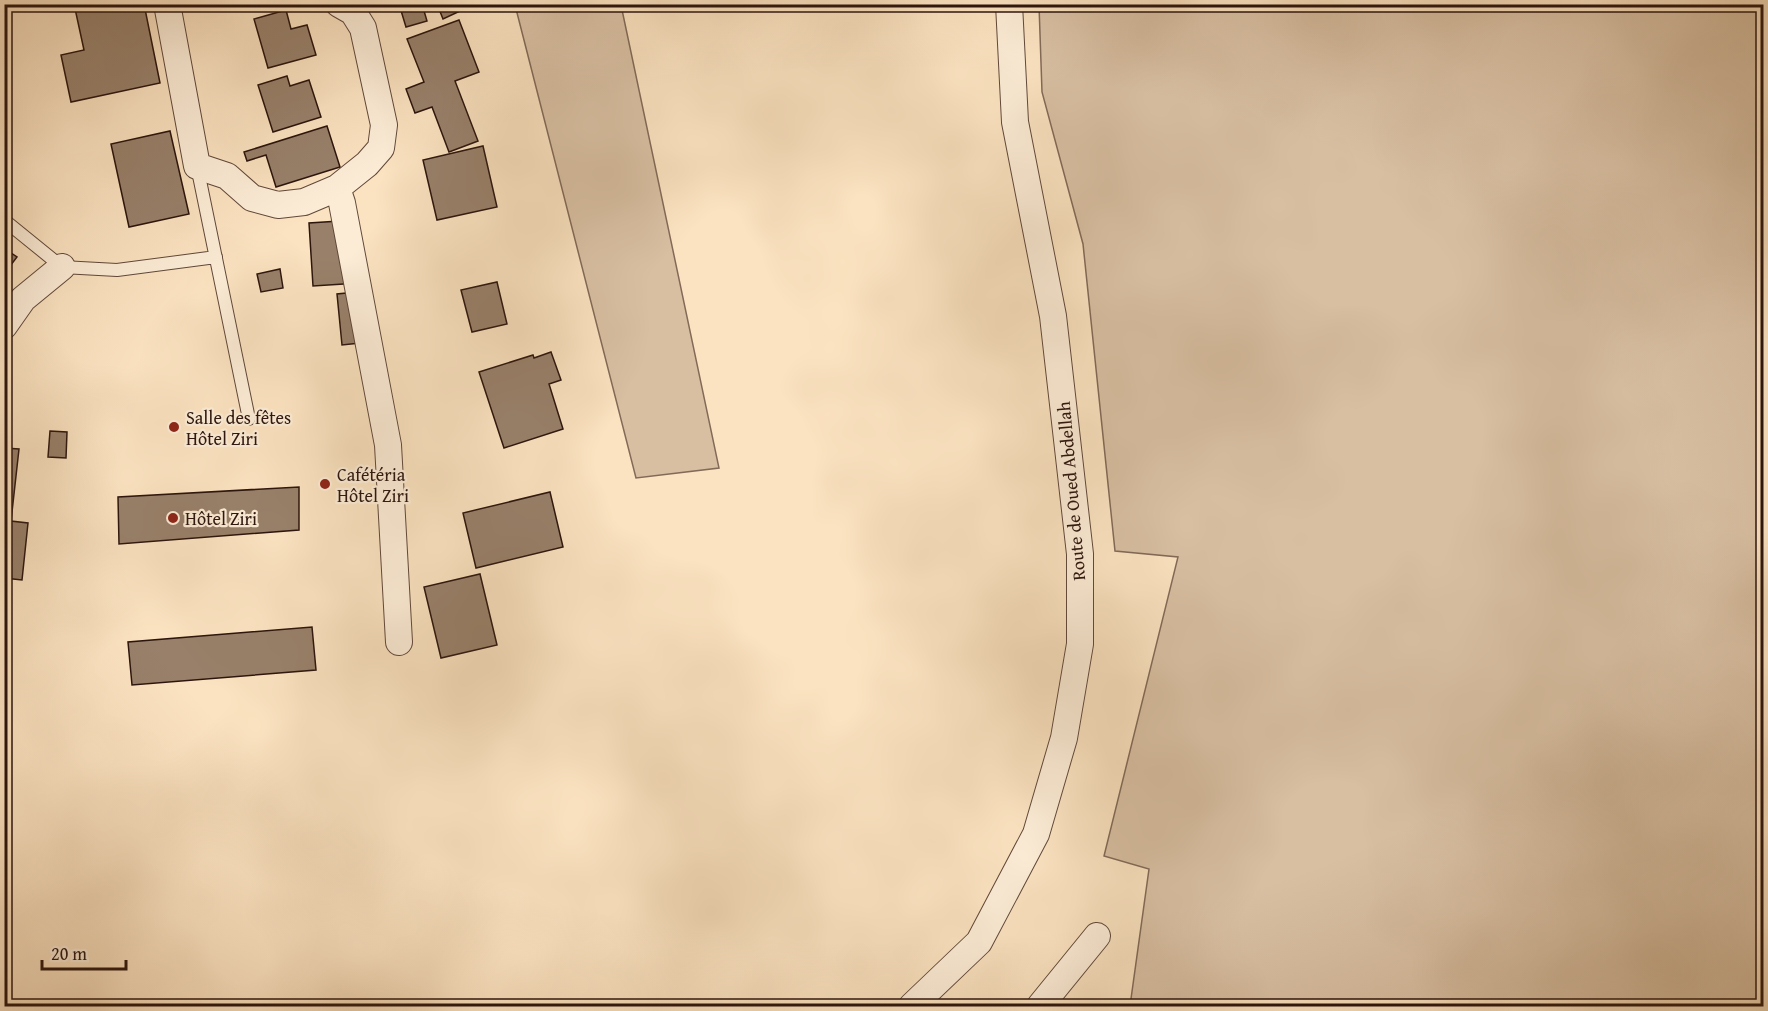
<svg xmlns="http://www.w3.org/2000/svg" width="1768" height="1011" font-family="'Gentium Book Plus',serif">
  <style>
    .green { fill: #d8bfa2; stroke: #826a58; stroke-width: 1.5 }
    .building { fill: #98806a; stroke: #2c150d; stroke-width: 1.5 }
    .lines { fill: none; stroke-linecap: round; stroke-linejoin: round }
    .lane-casing { stroke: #60483a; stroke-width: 14 }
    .street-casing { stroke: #60483a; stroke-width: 28 }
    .lane { stroke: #fcecd6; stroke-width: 12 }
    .street { stroke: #fcecd6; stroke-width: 26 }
    .poi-dot { fill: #8f2418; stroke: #fcecd6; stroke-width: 2 }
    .labels { text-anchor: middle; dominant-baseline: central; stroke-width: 4.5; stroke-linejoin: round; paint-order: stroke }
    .poi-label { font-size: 18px; fill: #2c150d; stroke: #fcecd6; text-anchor: start }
    .street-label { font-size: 18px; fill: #2c150d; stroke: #fcecd6 }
  </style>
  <rect width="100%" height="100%" fill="#fbe2c0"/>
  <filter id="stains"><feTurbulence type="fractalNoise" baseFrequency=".00333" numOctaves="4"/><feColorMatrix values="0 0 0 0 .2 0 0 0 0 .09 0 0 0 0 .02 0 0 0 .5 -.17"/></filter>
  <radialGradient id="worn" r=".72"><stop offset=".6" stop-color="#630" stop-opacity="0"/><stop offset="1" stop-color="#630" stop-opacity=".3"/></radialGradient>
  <path class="green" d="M515 5H621L719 468 636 478Z
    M1039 5H1763V1006H1130L1149 869 1104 856 1178 557 1115 551 1083 244 1042 92Z"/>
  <path class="building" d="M74 4H144L160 83 71 102 61 55 84 50Z
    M399 4H422L427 21 406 27Z
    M437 4H475L443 19Z
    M286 10 291 29 307 25 316 55 268 68 254 19Z
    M459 20 479 72 455 81 478 141 449 152 432 107 415 113 406 89 424 82 407 39Z
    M287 76 290 86 309 80 321 117 273 132 258 85Z
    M327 126 340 167 276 187 266 155 247 161 244 152Z
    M170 131 189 214 129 227 111 144Z
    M483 146 497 207 437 220 423 160Z
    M355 220 359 283 313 286 309 223Z
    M4 248 17 257 4 274Z
    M280 269 283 288 261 292 257 274Z
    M497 282 507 324 472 332 461 290Z
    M356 292 360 343 342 345 337 294Z
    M551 352 561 380 549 384 563 429 504 448 479 372 533 355 534 358Z
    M50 431 67 432 66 458 48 457Z
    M4 448 19 449 11 521 28 523 22 580 4 578Z
    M299 487V530L119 544 118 497Z
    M550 492 563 547 476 568 463 513Z
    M480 574 497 645 441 658 424 587Z
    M312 627 316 670 132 685 128 642Z"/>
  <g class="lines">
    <g class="lane-casing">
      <path id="lane" d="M197 166 249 419
        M4 220 62 267 117 270 216 257"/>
    </g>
    <g class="street-casing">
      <path id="street" d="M167 4 197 166 227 176 252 198 278 205 304 202 337 188
        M339 4 353 12 363 28 384 125 381 148 367 164 337 188 342 203 388 445 399 642
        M4 326 23 299 62 267
        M912 1006 979 942 1036 834 1064 738 1080 644V554L1053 316 1015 122 1009 4
        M1040 1006 1097 936"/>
    </g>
    <use href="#lane" class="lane"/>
    <use href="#street" class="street"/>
  </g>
  <g class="poi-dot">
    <circle cx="174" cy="427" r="6"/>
    <circle cx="325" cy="484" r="6"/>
    <circle cx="173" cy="518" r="6"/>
  </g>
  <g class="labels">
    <g class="poi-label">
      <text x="186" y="417">Salle des fêtes<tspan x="186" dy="21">Hôtel Ziri</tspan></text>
      <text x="337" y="474">Cafétéria<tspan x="337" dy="21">Hôtel Ziri</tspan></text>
      <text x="185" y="518">Hôtel Ziri</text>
    </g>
    <g class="street-label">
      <text transform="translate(1071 491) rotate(-95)">Route de Oued Abdellah</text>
    </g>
  </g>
  <rect width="1768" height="1011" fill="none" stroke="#fbe2c0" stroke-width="24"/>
  <rect x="6" y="6" width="1756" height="999" fill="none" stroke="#2c150d" stroke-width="3"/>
  <rect x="12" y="12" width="1744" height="987" fill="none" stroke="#2c150d" stroke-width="1.5"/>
  <path d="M42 960v9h84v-9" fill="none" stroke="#2c150d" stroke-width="3"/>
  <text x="51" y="960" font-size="18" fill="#2c150d" stroke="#fcecd6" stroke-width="4.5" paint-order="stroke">20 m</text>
  <rect width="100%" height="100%" filter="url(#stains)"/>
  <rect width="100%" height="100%" fill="url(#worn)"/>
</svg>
